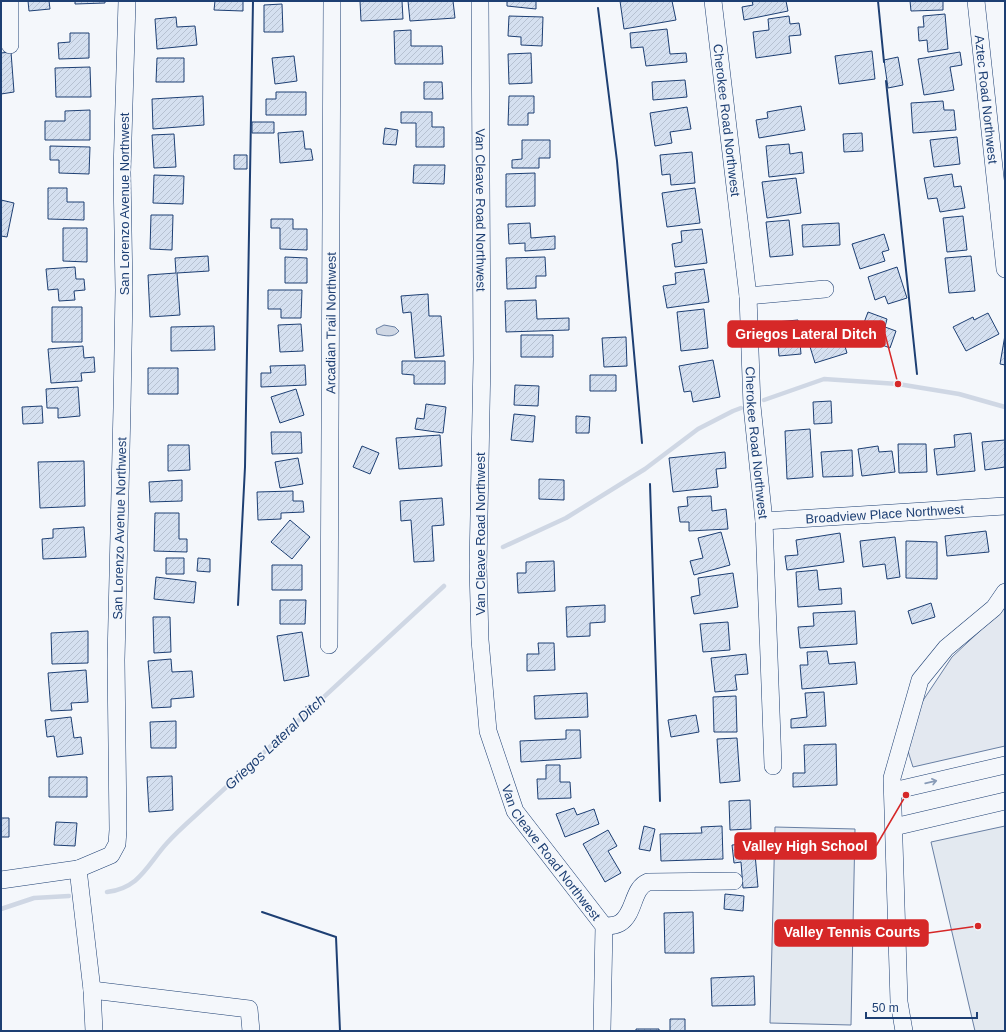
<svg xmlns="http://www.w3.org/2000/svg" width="1006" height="1032" font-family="Arial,sans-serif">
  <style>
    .green { fill: #e3e9f0; stroke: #687fa3 }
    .parking { fill: #e3e8f0; stroke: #687fa3 }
    .water { fill: #cfd7e4; stroke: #687fa3 }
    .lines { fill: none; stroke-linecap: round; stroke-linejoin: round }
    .stream { stroke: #cfd7e4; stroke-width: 4.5 }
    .building { fill: url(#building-hatch); stroke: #1d3f73 }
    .minor-casing { stroke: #1d3f73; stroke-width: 18 }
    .minor { stroke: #f4f7fb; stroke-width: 17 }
    .wall { stroke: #1d3f73; stroke-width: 2 }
    .oneway { stroke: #889bb7 }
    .labels { text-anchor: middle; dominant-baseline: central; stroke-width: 3; stroke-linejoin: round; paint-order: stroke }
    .street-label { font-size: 13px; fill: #1d3f73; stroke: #f4f7fb }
    .water-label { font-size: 14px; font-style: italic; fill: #1d3f73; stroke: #f4f7fb }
    .leader { fill: none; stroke: #d62828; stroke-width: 1.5 }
    .callout-dot { fill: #d62828; stroke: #f4f7fb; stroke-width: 1.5 }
    .callout { fill: #d62828; stroke: #d62828; stroke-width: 1.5 }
    .callout-label { font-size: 14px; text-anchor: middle; font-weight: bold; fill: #fff }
  </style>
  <defs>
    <pattern id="building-hatch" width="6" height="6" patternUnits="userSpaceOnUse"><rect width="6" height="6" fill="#d5e0f0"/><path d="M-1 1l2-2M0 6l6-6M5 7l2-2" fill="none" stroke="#b6c1d1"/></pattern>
  </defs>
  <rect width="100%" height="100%" fill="#f4f7fb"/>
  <path class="green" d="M1005 826V1031H975L931 842Z
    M775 827 855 829 851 1025 770 1023Z"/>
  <path class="parking" d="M1005 604V746L913 767 906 745 918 708 952 657 1001 611Z"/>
  <path class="water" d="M384 325 395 327 399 331C394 338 385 336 377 334L376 329Z"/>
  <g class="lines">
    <path class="stream" d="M764 400 824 379 898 384 959 394 1005 407
      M503 547 566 518 645 469 698 429 733 411 741 408
      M107 892C140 888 147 865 167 843 176 833 186 824 196 815L444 586
      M1 909 34 898 69 896"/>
  </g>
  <path class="building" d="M28 1H49L50 9 29 11Z
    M75 1H105V3L75 4Z
    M215 1H243V11L214 10Z
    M360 1H402L403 19 361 21Z
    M408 1H453L455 18 410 21Z
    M507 1H536V9L507 6Z
    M620 1H672L676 20 624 29Z
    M752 1H786L788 11 744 20 742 7 753 5Z
    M910 1H943V10L911 11Z
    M282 4 283 32H264V5Z
    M945 14 948 49 928 52 927 40 919 41 918 27H924L923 16Z
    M509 16 543 17 542 46 521 45V37L508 36Z
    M789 16 790 24 799 23 801 35 789 36 791 53 756 58 753 32 769 30 768 19Z
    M176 17 177 27 195 26 197 45 157 49 155 19Z
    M667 29 670 54 686 53 687 62 646 66 643 47 631 48 630 33Z
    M411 30V46H442L443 64H395L394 31Z
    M70 33H89V58L59 59 58 43 70 42Z
    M872 51 875 79 839 84 835 56Z
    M11 52 14 92 1 94V53Z
    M960 52 962 65 950 67 954 90 924 95 918 59Z
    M531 53 532 83 509 84 508 54Z
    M294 56 297 81 275 84 272 58Z
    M898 57 903 85 888 88 884 60Z
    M157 58H184V82H156Z
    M90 67 91 97H56L55 68Z
    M685 80 687 97 653 100 652 82Z
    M424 82H442L443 99H424Z
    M276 92H306V115H266V99H276Z
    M203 96 204 125 153 129 152 99Z
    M509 96H534V113H528V125H508Z
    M943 101 944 110H954L956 130 913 133 911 103Z
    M801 106 805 130 759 138 756 120 768 118 767 112Z
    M687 107 691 129 670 132 672 143 655 146 650 113Z
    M90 110V140H45V121H65V111Z
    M401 112H432V127H444V147H416V123H401Z
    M252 122H274V133H252Z
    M385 128 398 130 396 145 383 144Z
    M303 131 305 149H311L313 160 280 163 278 133Z
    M862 133 863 151 844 152 843 134Z
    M174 134 176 167 154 168 152 135Z
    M957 137 960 164 934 167 930 140Z
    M522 140H550V158H539V168H512V160L522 159Z
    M789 144 790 154 802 152 804 173 769 177 766 146Z
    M50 146 90 147 89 174 59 173V160H50Z
    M692 152 695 183 671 185 670 174 662 175 660 155Z
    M234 155H247V169H234Z
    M414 165H445L444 184 413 183Z
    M535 173V206L506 207V174Z
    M952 174 954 187 961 186 965 208 940 212 937 198 928 199 924 178Z
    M154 175 184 176 183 204 153 203Z
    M796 178 801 213 767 218 762 182Z
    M48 188H67V202H84V220L48 219Z
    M695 188 700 223 667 227 662 193Z
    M1 200 14 203 7 237 1 236Z
    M151 215H173L172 250 150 249Z
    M963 216 967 250 947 252 943 218Z
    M271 219H293V229H307V250L280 249V228H271Z
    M789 220 793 255 770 257 766 222Z
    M530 223 531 238 555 236V249L525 251V243L509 244 508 224Z
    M839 223 840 245 803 247 802 225Z
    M63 228H87V262L63 261Z
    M702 229 707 263 675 267 672 244 682 242 681 231Z
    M884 234 889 250 882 252 885 261 860 269 852 244Z
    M208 256 209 271 177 273 180 315 150 317 148 275 176 273 175 258Z
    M971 256 975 291 949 293 945 258Z
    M285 257 307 258V283H285Z
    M545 257 546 276H536V288L507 289 506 258Z
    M75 267 76 279H84L85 290 74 291 75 300 59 301 58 289 48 290 46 269Z
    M897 267 907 298 888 304 885 296 875 300 868 277Z
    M704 269 709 302 667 308 663 286 676 284 675 273Z
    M268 290H302L301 318H281V309H268Z
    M428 294 429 316H441L444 356 415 358 411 312 403 313 401 296Z
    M536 300 537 319 569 318V330L506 332 505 301Z
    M52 307H82V342H52Z
    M704 309 708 348 681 351 677 312Z
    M868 312 887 319 885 327 896 331 890 348 859 336Z
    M988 313 999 334 966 351 953 327 973 317 974 320Z
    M798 320 801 354 779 356 776 322Z
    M301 324 303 351 280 352 278 325Z
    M214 326 215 350 171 351V327Z
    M839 327 847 353 815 363 807 337Z
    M521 335H553V357H521Z
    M1005 335V365L1000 364Z
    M626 337 627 366 604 367 602 338Z
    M83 346 84 358 94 357 95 372 81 373 82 381 51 383 48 349Z
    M713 360 720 397 693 402 691 391 684 392 679 366Z
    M402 361H445V384H414V375L402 374Z
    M305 365 306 385 261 387V373H271L270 366Z
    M148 368H178V394H148Z
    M590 375H616V391H590Z
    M515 385 539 386 538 406 514 405Z
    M78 387 80 416 58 418V408H47L46 389Z
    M296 389 304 415 280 423 271 397Z
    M831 401 832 423 814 424 813 402Z
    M426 404 446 407 443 433 415 429 417 418 424 419Z
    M42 406 43 423 23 424 22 407Z
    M514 414 535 416 533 442 511 440Z
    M576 416 590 417 589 433H576Z
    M810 429 813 477 787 479 785 431Z
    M271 432H301L302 453 272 454Z
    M971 433 975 471 937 475 934 449 955 447 954 435Z
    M440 435 442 466 399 469 396 438Z
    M1005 440V467L985 470 982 442Z
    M898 444H926L927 472 899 473Z
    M168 445H189L190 470 168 471Z
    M362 446 379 453 370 474 353 467Z
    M878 446 879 452 892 451 895 472 862 476 858 449Z
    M852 450 853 476 823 477 821 452Z
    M725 452 726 468 716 469 718 487 673 492 669 458Z
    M298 458 303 484 280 488 275 462Z
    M84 461 85 506 40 508 38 462Z
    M539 479 564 480V500L539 499Z
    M182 480V501L150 502 149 482Z
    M293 491V501H303L304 512 281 513V519L258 520 257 492Z
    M711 496 712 511 726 509 728 529 689 531V522H680L678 507 688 506 687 497Z
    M442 498 444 525 432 526 434 561 414 562 411 520 401 521 400 501Z
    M155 513H179V539H187V552L154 551Z
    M290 520 310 537 292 559 271 542Z
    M84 527 86 557 43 559 42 539 53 538V529Z
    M986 531 989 552 947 556 945 536Z
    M721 532 730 565 694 575 690 561 703 558 698 538Z
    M840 533 844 562 787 570 785 556 798 555 796 540Z
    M895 537 900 577 887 579 885 564 863 567 860 541Z
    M906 541 937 542V579L906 578Z
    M166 558H184V574H166Z
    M198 558 210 559V572L197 571Z
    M554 561 555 591 518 593 517 573H526V562Z
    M272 565H302V590H272Z
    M817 570 819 590 841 588 842 604 798 607 796 572Z
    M733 573 738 607 694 614 691 597 700 595 698 578Z
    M156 577 196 582 194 603 154 599Z
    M280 600H306L305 624H280Z
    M931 603 935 617 912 624 908 611Z
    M605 605V622L590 623V636L567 637 566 607Z
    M855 611 857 644 800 648 798 627 814 626 813 613Z
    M153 617H170L171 652 154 653Z
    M728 622 730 650 703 652 700 624Z
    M88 631V663L52 664 51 633Z
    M302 632 309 676 284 681 277 636Z
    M538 643H554L555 670 527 671V654H539Z
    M827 651 829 664 855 662 857 684 802 689 800 665H808L807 652Z
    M746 654 748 674 735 675 737 690 715 692 711 658Z
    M171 659 172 672 192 671 194 697 171 699V707L152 708 148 661Z
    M86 670 88 702 71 703 72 710 51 711 48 673Z
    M824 692 826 726 791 728V719L807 717 805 693Z
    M587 693 588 717 535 719 534 696Z
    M736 696 737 732H714L713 697Z
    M696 715 699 732 671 737 668 720Z
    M71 717 74 738 81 737 83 754 57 757 54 736 47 737 45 720Z
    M176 721V748H151L150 722Z
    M566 730H580L581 758 521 762 520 741 566 739Z
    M737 738 740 781 720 783 717 739Z
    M836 744 837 785 793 787V773H805L804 745Z
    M546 765H560V782H570L571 798 538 799 537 779H546Z
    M172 776 173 810 149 812 147 777Z
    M49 777H87V797H49Z
    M750 800 751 829 730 830 729 801Z
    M574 808 577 815 594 809 599 824 565 837 556 814Z
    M1 818H9V837H1Z
    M56 822 77 823 75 846 54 845Z
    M644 826 655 829 650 851 639 849Z
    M722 826 723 859 661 861 660 834 702 833 701 827Z
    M608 830 617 846 608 851 621 873 605 882 583 844Z
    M754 843 758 887 743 888 741 862 734 863 732 845Z
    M725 894 744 896 743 911 724 909Z
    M693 912 694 953H665L664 913Z
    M754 976 755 1005 712 1006 711 978Z
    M670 1019H685V1031H670Z
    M636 1029H659V1031H636Z"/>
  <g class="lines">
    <g class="minor-casing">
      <g id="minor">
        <path id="s1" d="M480 1 482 359 478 567 480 640 488 731 515 811 604 926 602 1031"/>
        <path id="s2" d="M713 1 748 296 752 406 764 521 773 766"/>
        <path id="s3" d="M976 1 1005 269"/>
        <path d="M10 45V1"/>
        <path d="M748 296 825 289"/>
        <path id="s4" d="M764 521 1005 506"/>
        <path id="s5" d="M329 645 332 1"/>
        <path d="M893 791 1005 765"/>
        <path d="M894 827 1005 801"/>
        <path d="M1 880 78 869"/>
        <path d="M604 926C610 926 615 926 620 923 635 914 632 888 648 882L734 881"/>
        <path d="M92 990 249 1009 251 1031"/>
        <path id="s6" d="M94 1031 92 990 78 869 111 855 117 844 118 830 116 660 122 408 124 290 122 172 127 1"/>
        <path d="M904 1031 899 1002 892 778 920 680 946 648 994 608 1005 592"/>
      </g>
    </g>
    <use href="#minor" class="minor"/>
    <path class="wall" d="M878 1 884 62
      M598 8 617 161 642 443
      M886 81 917 374
      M650 484 660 801
      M238 605 245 467 253 1
      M262 912 336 937 340 1031"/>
  </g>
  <defs><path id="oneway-shaft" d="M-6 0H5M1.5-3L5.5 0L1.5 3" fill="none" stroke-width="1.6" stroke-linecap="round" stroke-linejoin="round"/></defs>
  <use class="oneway" href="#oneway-shaft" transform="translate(931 782) rotate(-13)"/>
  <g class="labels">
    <g class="street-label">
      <text stroke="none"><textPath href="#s3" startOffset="99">Aztec Road Northwest</textPath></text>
      <text stroke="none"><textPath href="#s2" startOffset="120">Cherokee Road Northwest</textPath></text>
      <text transform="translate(124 204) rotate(-90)">San Lorenzo Avenue Northwest</text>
      <text stroke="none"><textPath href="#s1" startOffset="209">Van Cleave Road Northwest</textPath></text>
      <text stroke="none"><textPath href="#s5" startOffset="322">Arcadian Trail Northwest</textPath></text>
      <text stroke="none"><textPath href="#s2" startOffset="444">Cherokee Road Northwest</textPath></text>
      <text stroke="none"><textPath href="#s4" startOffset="121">Broadview Place Northwest</textPath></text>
      <text stroke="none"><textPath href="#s6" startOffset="527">San Lorenzo Avenue Northwest</textPath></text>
      <text transform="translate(480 534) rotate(-90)">Van Cleave Road Northwest</text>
      <text stroke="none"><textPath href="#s1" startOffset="869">Van Cleave Road Northwest</textPath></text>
    </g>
    <g class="water-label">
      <text transform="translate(275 742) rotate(-43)">Griegos Lateral Ditch</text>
    </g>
  </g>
  <path class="leader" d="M898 384L885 334M906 795L876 846M978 926L928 933"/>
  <g class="callout-dot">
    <circle cx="898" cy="384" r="4"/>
    <circle cx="906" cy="795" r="4"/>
    <circle cx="978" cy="926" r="4"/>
  </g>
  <g class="callout">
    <rect x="728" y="321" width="157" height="26" rx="4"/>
    <rect x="735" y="833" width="141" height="26" rx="4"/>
    <rect x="775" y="920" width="153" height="26" rx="4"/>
  </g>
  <g class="callout-label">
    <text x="806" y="339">Griegos Lateral Ditch</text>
    <text x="805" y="851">Valley High School</text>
    <text x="852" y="937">Valley Tennis Courts</text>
  </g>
  <rect width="1006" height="1032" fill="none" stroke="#1d3f73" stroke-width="4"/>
  <path d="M866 1012v6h111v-6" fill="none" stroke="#1d3f73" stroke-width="2"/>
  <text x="872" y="1012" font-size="12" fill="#1d3f73" stroke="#f4f7fb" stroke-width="3" paint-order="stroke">50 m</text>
</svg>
